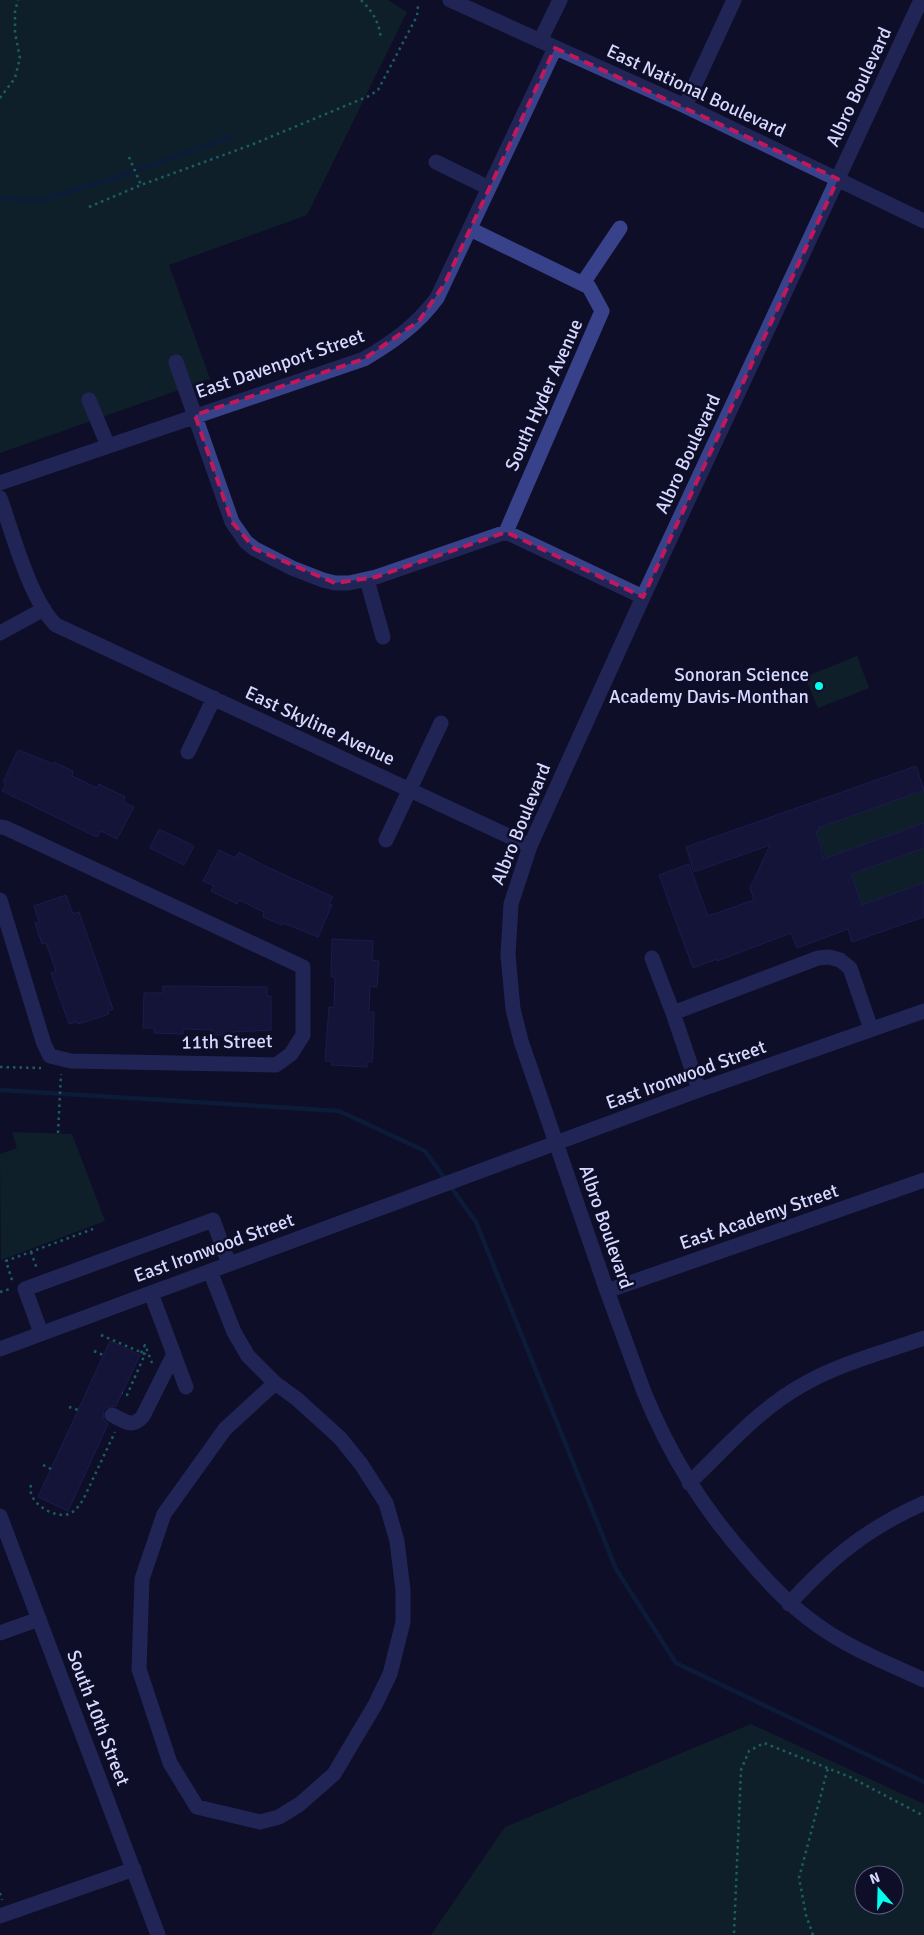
<svg xmlns="http://www.w3.org/2000/svg" width="924" height="1935" font-family="Signika,sans-serif">
  <style>
    .green { fill: #11332c; fill-rule: evenodd }
    .lines { fill: none; stroke-linecap: round; stroke-linejoin: round }
    .stream { stroke: #072a49; stroke-width: 4.5 }
    .building { fill: #1b194b; stroke: #2c2a78 }
    .path { stroke: #28c19e; stroke-width: 2.5; stroke-dasharray: 2.5 4; stroke-linecap: butt }
    .minor { stroke: #37428a; stroke-width: 15 }
    .marked { fill: none; stroke: #c2185b; stroke-width: 4; stroke-dasharray: 10 6; stroke-linejoin: round }
    .poi-dot { fill: #02ffee; stroke: #0e0e29; stroke-width: 2 }
    .labels { text-anchor: middle; dominant-baseline: central; stroke-width: 5; stroke-linejoin: round; paint-order: stroke }
    .street-label { font-size: 19px; fill: #d6d8ff; stroke: #0e0e29 }
    .poi-label { font-size: 19px; fill: #d6d8ff; stroke: #0e0e29; text-anchor: end }
  </style>
  <rect width="100%" height="100%" fill="#0e0e29"/>
  <path class="green" d="M0 0H388L407 12 307 215 169 265 210 379 0 453Z
    M857 656 869 688 818 708 805 677Z
    M924 790V823L835 855 826 861 816 832 818 828Z
    M924 848V883L862 905 851 874Z
    M12 1132 72 1134 105 1221 1 1260 0 1154 17 1148Z
    M751 1724 924 1804V1935H431L505 1827ZM864 1875H894V1905H864Z"/>
  <g class="lines">
    <path class="stream" d="M0 198 39 201 126 174 230 137
      M0 1090 339 1111 425 1151 476 1222 616 1569 676 1663 924 1782"/>
  </g>
  <path class="building" d="M18 750 54 764V762L73 771 72 776 97 788 99 784 125 797 123 802 134 807 117 839 101 831 97 837 2 791 6 784 3 782Z
    M916 766 924 790 818 828 819 831 816 832 824 859 924 823V848L851 874 862 905 924 883V917L852 942 848 929 797 948 791 933 717 961V959L693 968 659 875 689 864 708 916 754 900 750 888 770 845 694 872 686 847Z
    M159 829 194 846 184 865 150 848Z
    M219 850 235 858 239 852 265 866 333 897 329 904 332 905 318 937 283 923 282 925 263 917 264 912 239 900 237 904 211 891 214 886 203 881Z
    M66 895 73 914 79 912 113 1009 108 1011 109 1014 78 1024 77 1022 69 1024 51 973 56 971 46 943 42 944 35 923 39 922 34 906Z
    M332 939 373 941 372 960 379 961 377 987 370 986 369 1012H374L373 1050 372 1062H367V1067L331 1065 332 1061H325L329 1007 334 1008 335 978 331 976Z
    M163 986 267 987V996H271V1030L233 1032V1035H213L211 1030 183 1029V1034L154 1033V1028H143L144 993H163Z
    M110 1341 140 1355 116 1406 107 1407 103 1411 104 1420 108 1424 68 1511 38 1497Z"/>
  <g class="lines">
    <path class="path" d="M361 0C373 12 379 22 381 39
      M0 98 15 78 20 58 15 33V12L18 0
      M129 157 141 185
      M89 207 141 185 251 145 369 96 378 90 417 16 418 6
      M0 1067 41 1068
      M58 1133 61 1074
      M31 1252 37 1269
      M12 1280 6 1261 93 1229
      M0 1292 10 1289
      M101 1335 145 1354 127 1395 122 1393
      M94 1351 103 1355
      M141 1353 145 1345 152 1363
      M69 1407 78 1410
      M43 1465 51 1469
      M31 1485C26 1502 54 1519 69 1514 76 1511 79 1505 83 1500L115 1432
      M0 1893 2 1900
      M734 1933 741 1770 749 1751 764 1743 850 1777 924 1816
      M813 1935 806 1915 799 1878 828 1768"/>
    <path class="minor" d="M450 0 685 106 924 221
      M921 0 643 597 530 846 511 904 508 955 513 1009 521 1041 607 1291 644 1392C670 1456 703 1508 748 1559 773 1588 796 1612 829 1633 858 1652 892 1665 924 1680
      M540 41 560 0
      M685 106 734 0
      M436 162 489 188
      M470 229 589 287 602 311 506 532
      M583 283 620 228
      M176 362 232 522 246 542 255 549 292 568 323 580 335 583H349L376 577 506 532 643 597
      M89 400 108 446
      M0 483 364 359C393 342 417 325 437 298L555 48
      M0 498C13 534 30 600 56 625L530 846
      M367 580 383 637
      M0 633 44 609
      M188 752 214 698
      M0 827 6 828 303 967V1035L291 1054 276 1065 71 1061 50 1056 44 1044 0 900
      M386 840 441 723
      M652 958 673 1013 699 1090
      M673 1013 818 958 829 957 840 960 850 968 871 1029
      M210 1271 234 1332 248 1356 275 1383 297 1399 340 1438 361 1464 386 1503 397 1541 403 1590V1622L390 1674 375 1705 334 1774 300 1804 279 1817 260 1822 197 1807 170 1763 139 1669 142 1579 164 1514 225 1429 275 1383
      M607 1291 924 1180
      M151 1293 186 1387
      M41 1333 25 1289 213 1220 229 1264
      M0 1349 699 1090 924 1011
      M112 1415C125 1421 132 1429 143 1416L174 1354
      M689 1483C724 1450 757 1411 799 1387 834 1365 884 1352 924 1338
      M0 1516 158 1935
      M789 1604C830 1559 867 1528 924 1503
      M0 1633 39 1619
      M0 1916 134 1869"/>
  </g>
  <path d="M0 0H924V1935H0ZM555 48 838 179 643 597 506 532 376 577 335 583 255 549 232 522 195 415 364 359 419 321 445 283Z" fill="#0e0e29" fill-opacity=".55" fill-rule="evenodd"/>
  <path class="marked" d="M555 48 838 179 643 597 506 532 376 577 335 583 255 549 232 522 195 415 364 359 419 321 445 283Z"/>
  <circle class="poi-dot" cx="819" cy="686" r="5"/>
  <g class="labels">
    <g class="street-label">
      <text transform="translate(859 87) rotate(-65)">Albro Boulevard</text>
      <text transform="translate(696 91) rotate(25)">East National Boulevard</text>
      <text transform="translate(280 364) rotate(-19)">East Davenport Street</text>
      <text transform="translate(544 395) rotate(-66)">South Hyder Avenue</text>
      <text transform="translate(688 454) rotate(-65)">Albro Boulevard</text>
      <text transform="translate(320 726) rotate(25)">East Skyline Avenue</text>
      <text transform="translate(521 824) rotate(-68)">Albro Boulevard</text>
      <text transform="translate(227 1042) rotate(-1)">11th Street</text>
      <text transform="translate(686 1075) rotate(-20)">East Ironwood Street</text>
      <text transform="translate(759 1217) rotate(-19)">East Academy Street</text>
      <text transform="translate(606 1227) rotate(71)">Albro Boulevard</text>
      <text transform="translate(214 1248) rotate(-20)">East Ironwood Street</text>
      <text transform="translate(98 1718) rotate(69)">South 10th Street</text>
    </g>
    <g class="poi-label">
      <text x="809" y="675">Sonoran Science<tspan x="809" dy="22">Academy Davis-Monthan</tspan></text>
    </g>
  </g>
  <g transform="translate(879 1890) rotate(340)"><circle r="24" fill="#0e0e29" stroke="#5e5f7f"/>
  <path d="M0-4L9 19L0 12L-9 19Z" fill="#02ffee"/>
  <text y="-8" font-size="14" font-weight="bold" text-anchor="middle" fill="#d6d8ff">N</text>
  </g>
</svg>
